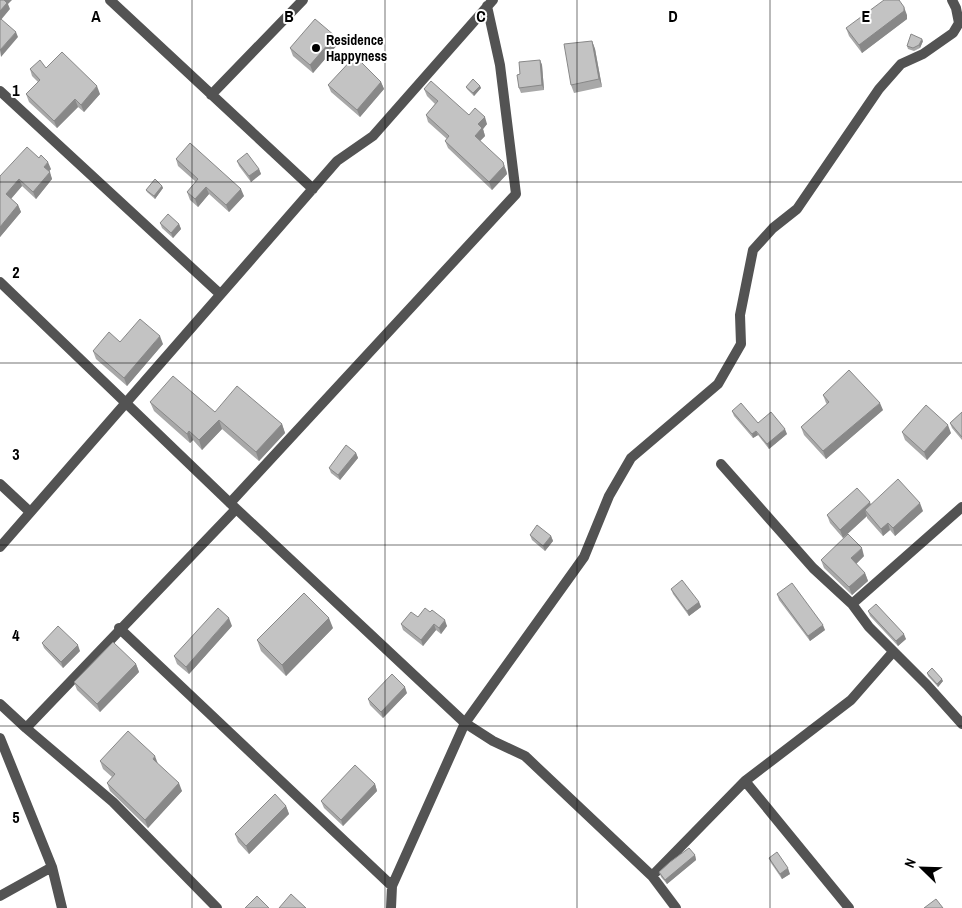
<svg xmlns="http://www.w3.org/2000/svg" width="962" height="908" font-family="'Archivo Narrow',sans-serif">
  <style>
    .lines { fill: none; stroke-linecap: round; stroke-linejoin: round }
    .minor { stroke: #535353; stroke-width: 10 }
    .wall { fill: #a8a8a8 }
    .shaded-wall { fill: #888 }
    .building { fill: #c3c3c3; stroke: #888 }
    .grid { fill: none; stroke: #000; stroke-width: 1; stroke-opacity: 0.55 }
    .poi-dot { fill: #000; stroke: #fff; stroke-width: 2 }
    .labels { text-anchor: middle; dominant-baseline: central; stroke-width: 4; stroke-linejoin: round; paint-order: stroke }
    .poi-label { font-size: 14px; font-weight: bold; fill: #000; stroke: #fff; text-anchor: start }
    .grid-label { font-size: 16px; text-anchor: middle; font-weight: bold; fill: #000; stroke: #fff; stroke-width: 4; stroke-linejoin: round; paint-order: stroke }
  </style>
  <rect width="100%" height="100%" fill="#fff"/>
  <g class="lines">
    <path class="minor" d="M110 0 313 189
      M0 91 220 294
      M211 95 303 0
      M0 282 230 503 465 723 493 741 525 756 652 876 676 908
      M721 464 813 568 852 604 869 627 927 685 962 724
      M0 484 30 512
      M230 503 516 194 500 65 487 6
      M0 547 337 161 373 136 493 0
      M852 604 962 507
      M119 628 392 886
      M0 704 26 728 236 509
      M26 728 113 802 217 908
      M0 738 52 867 62 908
      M745 781 849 908
      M652 876 745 781 851 700 893 652
      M0 896 52 867
      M391 908 392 886 465 723 584 557 609 496 631 458 718 384 741 344 740 315 753 250 773 228 797 209 879 89 901 64 923 54 953 33 959 23 956 8 952 0"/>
  </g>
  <path class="wall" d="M907 15V19L862 53 849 36 846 28Z
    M592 41 595 49 602 87 574 93 571 85Z
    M923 41 920 48 914 51 908 49 907 46Z
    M338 44 313 73 293 56 290 48Z
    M540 60 542 65 544 90 521 93 519 88 520 74Z
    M46 68 100 94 84 112 78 107 57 128 29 102 26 94 38 82 32 76 30 69Z
    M381 82 384 89 360 117 331 92 328 85Z
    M480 86 481 88 474 96 467 89 466 87Z
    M424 89 469 115 487 124 483 129 485 136 480 141 506 170 507 174 492 190 448 148 445 141 447 139 428 122 426 115 435 104 427 96Z
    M176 159 244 196 229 212 209 194 198 207 190 200 187 192 196 182 178 166Z
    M237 161 259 169 261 174 251 182 239 166Z
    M51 169 49 171 52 179 36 199 22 186 11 199 18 205 21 212 0 237V176Z
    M162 186 163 188 155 199 147 192 146 190Z
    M160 223 179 224 181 229 173 238 162 228Z
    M120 342 163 344 127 386 96 359 93 351Z
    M823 395 883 410 826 459 804 435 801 427 827 404 826 403Z
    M150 402 215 412 282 424 285 433 259 461 222 429 202 450 193 440 190 443 154 411Z
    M732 411 758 423 787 434 769 449 758 435 753 438 734 416Z
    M962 412V440L952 428 950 423Z
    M902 432 951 433 927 460 905 440Z
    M356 453 358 458 340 480 331 473 329 468Z
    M871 505 923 511 895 536 890 530 883 536 867 518V516L843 538 830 523 827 515Z
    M530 535 551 536 553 541 545 551 532 540Z
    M864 556 856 564 865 573 868 581 852 595 824 568 821 560Z
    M671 589 699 602 701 607 689 616 673 594Z
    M777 594 825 630 810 641 779 600Z
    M868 611 906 639 898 646 870 616Z
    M430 612 447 626 441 634 436 630 423 646 403 630 401 624Z
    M232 626 189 674 177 664 174 656Z
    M333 628 286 676 261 651 257 640Z
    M42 643 80 651 63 668 44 648Z
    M136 664 139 672 100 712 77 690 74 682Z
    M927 673 943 681 938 687 928 676Z
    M407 693 383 718 370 705 368 699Z
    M100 761 158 764 182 791 148 828 110 791 107 783 112 777 103 769Z
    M375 784 377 791 343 826 324 808 321 801Z
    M286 806 289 814 249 854 238 842 235 834Z
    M695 855 696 860 667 884 661 877 659 872Z
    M769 858 790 874 782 879 771 863Z"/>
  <path class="shaded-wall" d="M4 0H12L8 4 10 9 0 21V11Z
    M904 7 907 15V19L862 53 859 45Z
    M16 32 18 37 1 57 0 50Z
    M335 36 338 44 313 73 310 65Z
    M922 39 923 41 920 48 919 45Z
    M592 41 595 49 602 87 599 79Z
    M540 60 542 65 544 90 542 85Z
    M381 82 384 89 360 117 357 110Z
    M97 86 100 94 84 112 81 105Z
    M480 86 481 88 474 96 473 93Z
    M75 99 78 107 57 128 54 121Z
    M485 117 487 124 483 129 485 136 478 143 475 136 478 124Z
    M48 162 51 169 47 174 44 167Z
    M503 162 506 170 507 174 492 190 489 182Z
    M259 169 261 174 251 182 249 176Z
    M50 172 52 179 36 199 33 192Z
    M19 179 22 186 9 201 6 194Z
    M162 186 163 188 155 199 154 196Z
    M206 187 209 194 198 207 195 199Z
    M241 189 244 196 229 212 226 205Z
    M18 205 21 212 0 237V227Z
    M179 224 181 229 173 238 171 233Z
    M160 336 163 344 127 386 124 378Z
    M880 403 883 410 826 459 823 451Z
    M219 420 222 429 202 450 199 440Z
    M282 424 285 433 259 461 256 452Z
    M948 425 951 433 927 460 924 452Z
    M785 429 787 434 769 449 767 444Z
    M189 431 193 440 190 443 187 434Z
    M756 431 758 435 753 438 752 434Z
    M356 453 358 458 340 480 338 475Z
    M870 502 873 510H865L867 516 843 538 840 530Z
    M920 503 923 511 895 536 893 528Z
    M888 523 890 530 883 536 881 529Z
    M551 536 553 541 545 551 543 546Z
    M862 548 864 556 854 566 851 558Z
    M865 573 868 581 852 595 849 587Z
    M699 602 701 607 689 616 687 611Z
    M229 618 232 626 189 674 186 667Z
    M329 618 333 628 286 676 282 665Z
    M445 620 447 626 441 634 439 628Z
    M434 624 436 630 423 646 421 640Z
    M823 625 825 630 810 641 808 636Z
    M904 634 906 639 898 646 896 641Z
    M78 645 80 651 63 668 61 662Z
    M136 664 139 672 100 712 97 704Z
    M942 679 943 681 938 687 937 684Z
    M405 687 407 693 383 718 381 712Z
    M155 756 158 764 153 759Z
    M179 783 182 791 148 828 145 820Z
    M375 784 377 791 343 826 341 820Z
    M286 806 289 814 249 854 246 846Z
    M695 855 696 860 667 884 665 880Z
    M788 868 790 874 782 879 780 874Z"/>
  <path class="building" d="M0 0H4L7 3 0 11Z
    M884 0H899L904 7V11L859 45 846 28Z
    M1 19 16 32 0 50V20Z
    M315 19 335 36 310 65 290 48Z
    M911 34 922 39 919 45 913 48 907 46Z
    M592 41 599 79 571 85 564 44Z
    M62 52 97 86 81 105 75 99 54 121 26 94 40 80 30 69 40 60 46 68Z
    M355 56 381 82 357 110 328 85Z
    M540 60 542 85 519 88 517 75 520 74 519 62Z
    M473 79 480 86 473 93 466 87Z
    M431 81 469 115 475 108 485 117 478 124 482 128 475 136 503 162 504 166 489 182 445 141 449 136 426 115 438 101 424 89Z
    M190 143 241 189 226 205 206 187 195 199 187 192 198 179 176 159Z
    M27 147 39 158 41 155 48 162 44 167 50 172 33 192 19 179 6 194 18 205 0 227V176Z
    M247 153 259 169 249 176 237 161Z
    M155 179 162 186 154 196 146 190Z
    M168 214 179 224 171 233 160 223Z
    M140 319 160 336 124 378 93 351 109 332 120 342Z
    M849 370 880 403 823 451 801 427 829 402 823 395Z
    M173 376 215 412 237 386 282 424 256 452 219 420 199 440 189 431 187 434 150 402Z
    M741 403 758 423 771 412 785 429 767 444 756 431 752 434 732 411Z
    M926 405 948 425 924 452 902 432Z
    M962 412V437L950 423Z
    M346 445 356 453 338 475 329 468Z
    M898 479 920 503 893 528 888 523 881 529 865 510Z
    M857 488 870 502 840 530 827 515Z
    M537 525 551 536 543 546 530 535Z
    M848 534 862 548 851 558 865 573 849 587 821 560Z
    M682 580 699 602 687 611 671 589Z
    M792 583 823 625 808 636 777 594Z
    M304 593 329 618 282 665 257 640Z
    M876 604 904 634 896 641 868 611Z
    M218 608 229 618 186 667 174 656Z
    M425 608 430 612 432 610 445 620 439 628 434 624 421 640 401 624 411 612 418 617Z
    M58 626 78 645 61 662 42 643Z
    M113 642 136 664 97 704 74 682Z
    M932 668 942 679 937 684 927 673Z
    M392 674 405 687 381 712 368 699Z
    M128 731 155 756 153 759 179 783 145 820 107 783 115 774 100 761Z
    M355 765 375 784 341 820 321 801Z
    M275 794 286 806 246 846 235 834Z
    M689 848 695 855 665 880 659 872 670 862Z
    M777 852 788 868 780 874 769 858Z
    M291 894 306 908H279Z
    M257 896 269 908H245Z
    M936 899 943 908H924Z"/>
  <path class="grid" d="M192 0V908M385 0V908M577 0V908M770 0V908M0 182H962M0 363H962M0 545H962M0 726H962"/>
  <circle class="poi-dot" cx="316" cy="48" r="5"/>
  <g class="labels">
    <g class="poi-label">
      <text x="326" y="40">Residence<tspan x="326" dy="16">Happyness</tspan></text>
    </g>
  </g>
  <g class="grid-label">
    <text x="96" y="22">A</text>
    <text x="289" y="22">B</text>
    <text x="481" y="22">C</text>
    <text x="673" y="22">D</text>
    <text x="866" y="22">E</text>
    <text x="16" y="96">1</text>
    <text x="16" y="278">2</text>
    <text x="16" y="460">3</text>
    <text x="16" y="641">4</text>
    <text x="16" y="823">5</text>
  </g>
  <g transform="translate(922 868) rotate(293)" stroke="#ffffff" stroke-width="4" paint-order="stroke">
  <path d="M0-4L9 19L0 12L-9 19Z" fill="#000000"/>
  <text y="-8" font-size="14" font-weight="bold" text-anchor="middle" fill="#000000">N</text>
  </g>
</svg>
